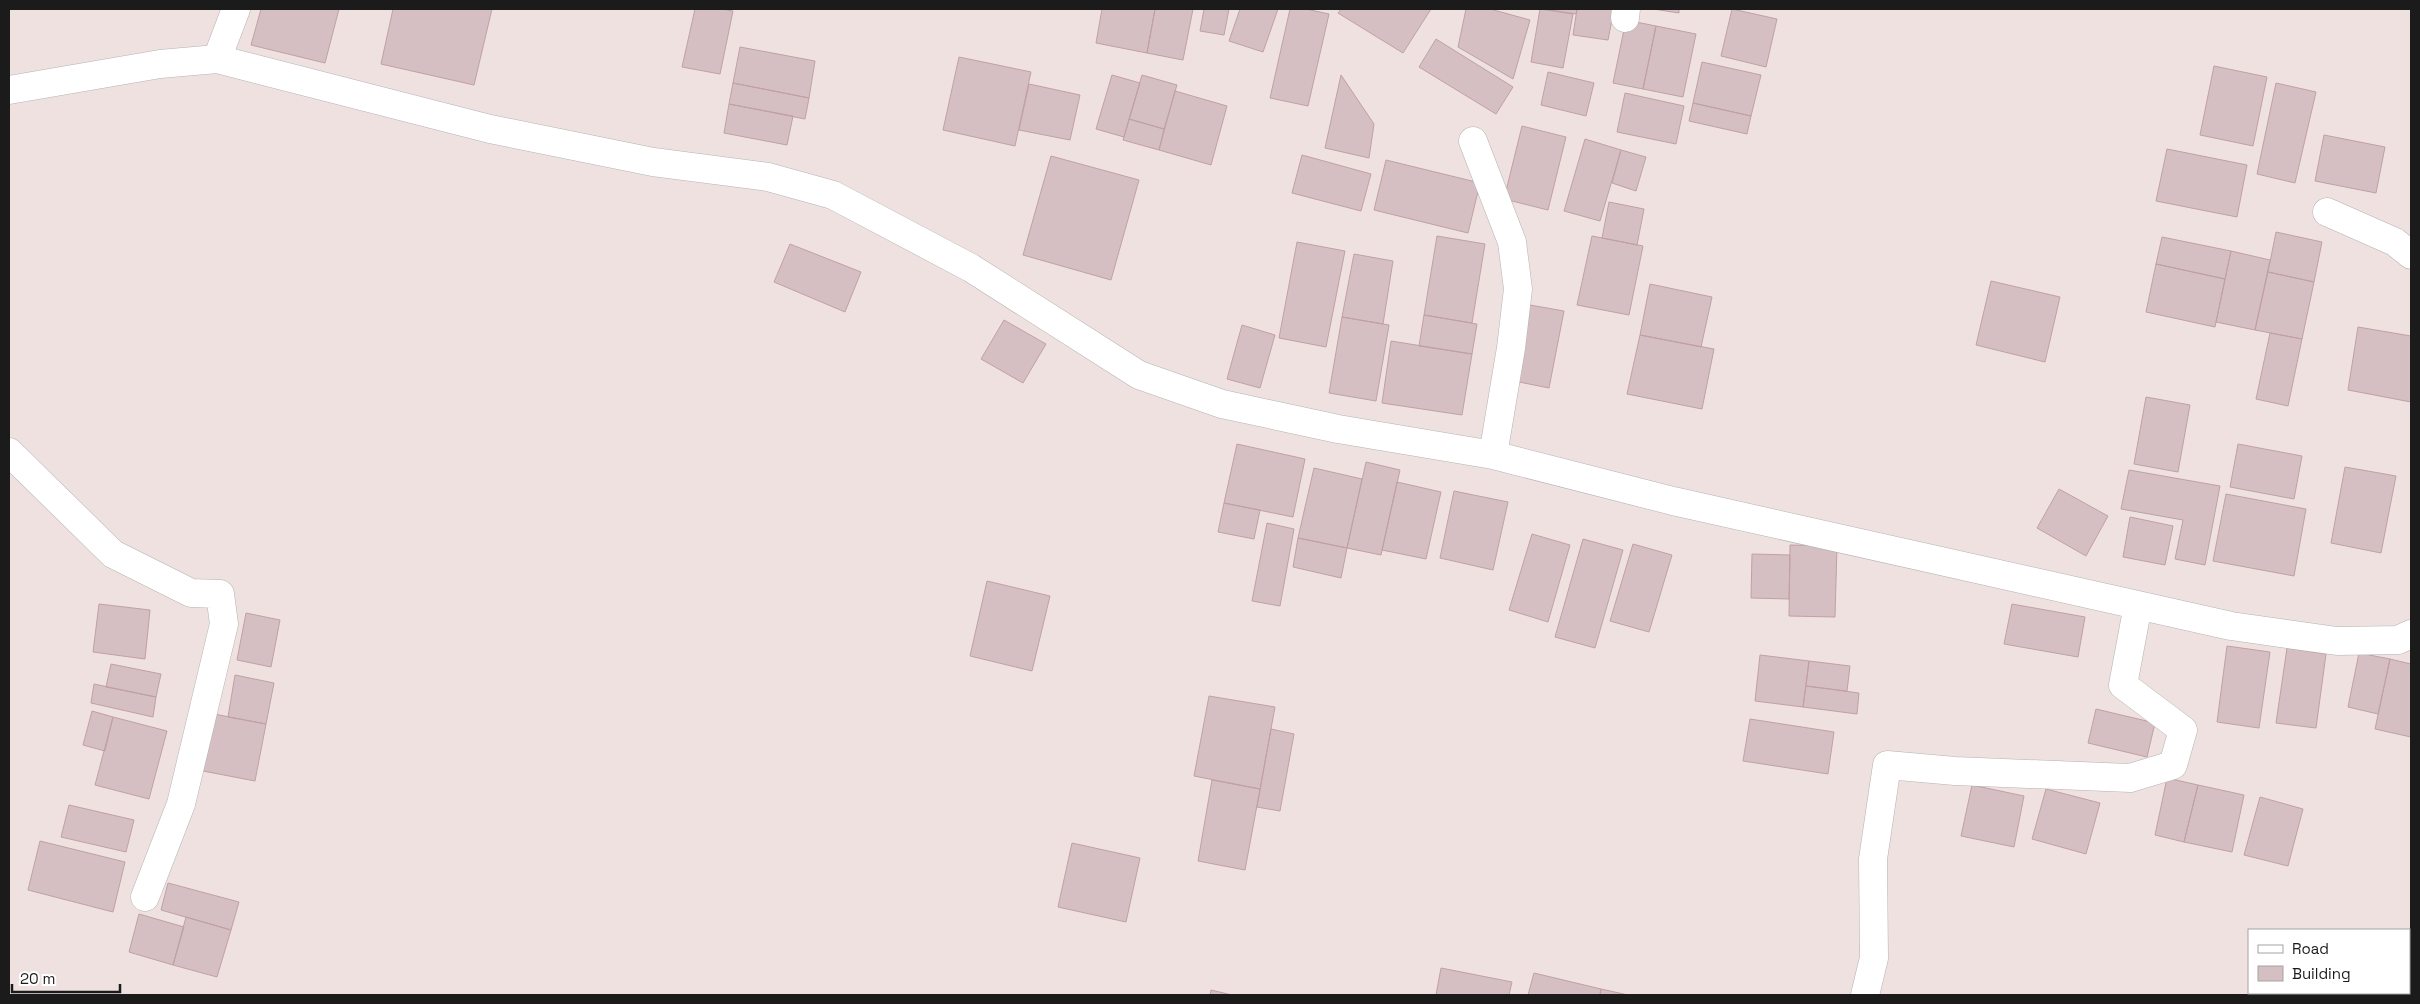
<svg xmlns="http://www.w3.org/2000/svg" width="2420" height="1004" font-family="'Space Grotesk',sans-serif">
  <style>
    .building { fill: #d5bfc2; stroke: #c1a0a4 }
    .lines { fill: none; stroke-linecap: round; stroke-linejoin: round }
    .minor-casing { stroke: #b4b4b4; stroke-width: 29 }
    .minor { stroke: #fff; stroke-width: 28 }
  </style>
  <rect width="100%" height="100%" fill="#eee1df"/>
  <path class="building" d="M261 9H339L325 63 251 45Z
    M393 9H492L474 85 381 64Z
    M695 9H721L733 11 720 74 682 67Z
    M1102 9H1155L1147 53 1096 43Z
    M1155 9H1193L1183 60 1147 53Z
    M1204 9H1229L1224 35 1200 31Z
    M1240 9H1278L1263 52 1229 41Z
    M1290 9H1306L1329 14 1308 106 1270 98Z
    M1341 9H1431L1403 53 1338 13Z
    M1466 9H1490L1530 20 1513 79 1458 47Z
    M1540 9 1573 14 1563 68 1531 62Z
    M1544 9H1577L1576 14Z
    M1577 9H1614L1608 40 1573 35Z
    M1653 9H1679V13Z
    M1732 9 1777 19 1766 67 1721 56Z
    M1626 20 1656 26 1643 89 1613 83Z
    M1656 26 1696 34 1683 97 1643 89Z
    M1436 39 1513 87 1496 114 1419 67Z
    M740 47 815 61 809 98 733 83Z
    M959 57 1031 72 1015 146 943 130Z
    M1702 62 1761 75 1751 116 1693 103Z
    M2214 66 2267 77 2253 146 2200 135Z
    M1548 72 1594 83 1586 116 1541 105Z
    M1112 75 1140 83 1124 137 1096 129Z
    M1142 75 1177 85 1164 129 1129 119Z
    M1341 75 1374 124 1369 158 1325 148Z
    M733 83 809 98 805 119 729 104Z
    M2276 83 2316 92 2295 183 2257 174Z
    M1029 84 1080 95 1070 140 1019 130Z
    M1175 91 1227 106 1211 165 1159 150Z
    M1625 93 1684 106 1676 144 1617 132Z
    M1693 103 1751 116 1747 134 1689 121Z
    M729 104 793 116 787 145 724 133Z
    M1129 119 1164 129 1159 150 1123 140Z
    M1522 126 1566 137 1548 210 1504 199Z
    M2324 135 2385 147 2376 193 2315 181Z
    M1585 139 1621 150 1600 221 1564 211Z
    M2167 149 2247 165 2237 217 2156 201Z
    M1621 150 1646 157 1636 191 1612 183Z
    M1302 155 1371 174 1361 211 1292 193Z
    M1051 156 1139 180 1111 280 1023 255Z
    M1386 160 1480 183 1468 233 1374 210Z
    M1609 202 1644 209 1637 245 1602 238Z
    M2276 232 2322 242 2314 282 2268 272Z
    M1437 236 1485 244 1472 323 1424 315Z
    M1592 236 1643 246 1629 315 1577 305Z
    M2162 237 2231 251 2225 279 2156 264Z
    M1297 242 1345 251 1326 347 1279 338Z
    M790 244 861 272 845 312 774 282Z
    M2231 251 2270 260 2255 330 2216 322Z
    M1354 254 1393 261 1383 324 1342 317Z
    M2156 264 2225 279 2215 327 2146 312Z
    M2268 272 2314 282 2302 339 2255 330Z
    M1991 281 2060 297 2045 362 1976 345Z
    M1650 284 1712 297 1701 347 1640 335Z
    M1530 305 1564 311 1549 388 1514 381Z
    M1424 315 1477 324 1472 354 1419 346Z
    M1342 317 1389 325 1376 401 1329 393Z
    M1004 320 1046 344 1023 383 981 359Z
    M1242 325 1275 335 1260 388 1227 379Z
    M2358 327 2411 336V402L2348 390Z
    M2270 333 2302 339 2288 406 2256 399Z
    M1640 335 1714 349 1702 409 1627 394Z
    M1391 341 1472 354 1462 415 1382 403Z
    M2146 397 2190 405 2178 472 2134 464Z
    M1237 444 1305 459 1293 517 1224 503Z
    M2238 444 2302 456 2294 499 2230 487Z
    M1366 462 1400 470 1381 555 1347 548Z
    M2345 467 2396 476 2381 553 2331 543Z
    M1314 468 1362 479 1347 548 1298 538Z
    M2129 470 2220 486 2205 565 2175 559 2183 520 2121 509Z
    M1397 482 1441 492 1426 559 1382 550Z
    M2059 489 2108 516 2086 556 2037 528Z
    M1454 491 1508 502 1493 570 1440 558Z
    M2226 494 2306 509 2294 576 2213 561Z
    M1224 503 1260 510 1254 539 1218 532Z
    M2130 517 2173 526 2165 565 2123 557Z
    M1267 523 1294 529 1280 606 1252 601Z
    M1532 534 1570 545 1548 622 1509 610Z
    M1298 538 1347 548 1341 578 1293 567Z
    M1583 539 1623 550 1595 648 1555 637Z
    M1633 544 1672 555 1649 632 1610 621Z
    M1790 545 1837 546 1835 617 1789 616Z
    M1752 554 1790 555 1789 599 1751 598Z
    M987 581 1050 596 1032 671 970 656Z
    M99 604 150 610 145 659 93 652Z
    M2012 604 2085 617 2078 657 2004 644Z
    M246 613 280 620 271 667 237 660Z
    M2227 646 2270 652 2259 728 2217 722Z
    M2287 648 2326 654 2316 728 2276 723Z
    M2359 653 2390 659 2378 714 2348 707Z
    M1760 655 1809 661 1803 707 1755 701Z
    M2390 659 2411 664V737L2375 729Z
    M1809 661 1850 666 1847 691 1806 686Z
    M111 664 161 674 156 697 106 687Z
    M235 675 274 683 266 724 228 717Z
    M94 684 156 697 153 717 91 703Z
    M1806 686 1859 693 1857 714 1803 707Z
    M1209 696 1275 707 1260 789 1194 776Z
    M2096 709 2155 723 2147 757 2088 743Z
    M92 711 113 717 105 751 83 745Z
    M214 714 266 724 255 781 203 771Z
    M113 717 167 731 149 799 95 785Z
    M1750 719 1834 732 1828 774 1743 761Z
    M1271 729 1294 734 1280 811 1257 807Z
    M2167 778 2198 785 2184 842 2155 835Z
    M1212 780 1260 789 1245 870 1198 861Z
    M1972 785 2024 796 2014 847 1961 836Z
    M2198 785 2244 795 2232 852 2184 842Z
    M2046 789 2100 803 2086 854 2032 839Z
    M2260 797 2303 809 2288 866 2244 855Z
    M69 805 134 820 126 852 61 837Z
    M40 841 125 862 113 912 28 890Z
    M1072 843 1140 858 1126 922 1058 907Z
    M168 883 239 902 231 930 161 910Z
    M139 914 184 927 173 965 129 952Z
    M186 917 231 930 217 977 173 965Z
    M1441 968 1512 982 1509 995H1436Z
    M1534 973 1601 989 1600 995H1528Z
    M1601 989 1628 995H1600Z
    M1211 990 1232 995H1210Z"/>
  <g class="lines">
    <g class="minor-casing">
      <path id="minor" d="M1625 18 1626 9
        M217 59 236 9
        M9 90 160 64 217 59 490 129 653 162 768 177 833 195 971 268 1139 375 1222 404 1338 429 1493 455 1673 501 2231 626 2337 641 2398 640 2411 634
        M1473 141 1512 242 1518 289 1511 348 1493 455
        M2327 212 2395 242 2411 255
        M9 452 113 554 191 593 220 594 224 624 181 804 145 897
        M1865 995 1874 958 1873 859 1887 765 1955 771 2130 778 2173 765 2183 730 2123 685 2138 605"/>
    </g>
    <use href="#minor" class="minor"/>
  </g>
  <rect width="2420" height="1004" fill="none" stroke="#1b1b1b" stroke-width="20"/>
  <rect x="2248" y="929" width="162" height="65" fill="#ffffff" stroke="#a4a4a4"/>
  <rect x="2258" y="945" width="25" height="8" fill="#ffffff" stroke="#a4a4a4"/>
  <text x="2292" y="954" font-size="15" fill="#1b1b1b">Road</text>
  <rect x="2258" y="966" width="25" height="15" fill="#d5bfc2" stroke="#a4a4a4"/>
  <text x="2292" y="979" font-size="15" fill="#1b1b1b">Building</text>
  <path d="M12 984v8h108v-8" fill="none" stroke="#1b1b1b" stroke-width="2.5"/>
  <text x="20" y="984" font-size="15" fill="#1b1b1b" stroke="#ffffff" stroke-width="4" paint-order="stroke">20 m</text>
</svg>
